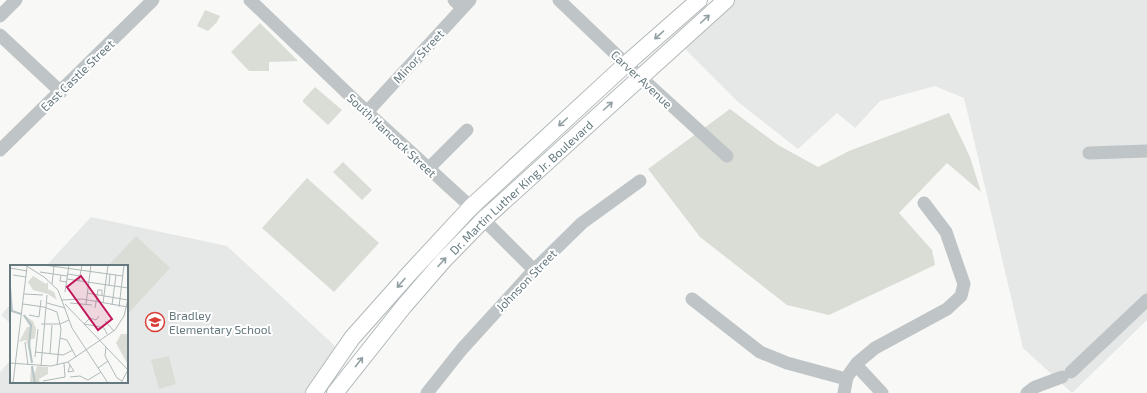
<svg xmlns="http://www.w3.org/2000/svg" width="1147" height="393" font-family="'Exo 2',sans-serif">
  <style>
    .built { fill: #e6e8e7 }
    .green { fill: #d9ddd5 }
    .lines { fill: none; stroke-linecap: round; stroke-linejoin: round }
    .major-casing { stroke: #b1b8ba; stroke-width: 18 }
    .minor { stroke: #bfc5c7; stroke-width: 13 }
    .major { stroke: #fff; stroke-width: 16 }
    .oneway { stroke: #93a1a5 }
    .labels { text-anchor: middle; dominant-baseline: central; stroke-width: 4; stroke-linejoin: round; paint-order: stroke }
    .street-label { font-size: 12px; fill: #65797f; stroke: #fff }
    .poi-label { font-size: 12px; fill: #65797f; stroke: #fff; text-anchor: start }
    .inset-river { fill: none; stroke: #b7c5c7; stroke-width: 2 }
    .inset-road { fill: none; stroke: #b0babb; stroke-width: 1 }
    .view { fill: #c2185b; fill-opacity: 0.15; stroke: #c2185b; stroke-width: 2 }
    .inset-edge { fill: none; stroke: #65797f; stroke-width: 2 }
  </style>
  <rect width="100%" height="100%" fill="#f8f8f6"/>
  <path class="built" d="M734 0H1147V320L1072 393 1023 348 964 98 935 86 880 101 855 128 837 113 798 149 738 102 682 46Z
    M91 217 227 246 336 347 306 393H0V372L11 360V382H127V266H46Z
    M11 304V324L1 315Z"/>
  <path class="green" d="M205 10 220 16 217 22 208 31 197 26Z
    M260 23 298 61 269 62V71H249L231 52Z
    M315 87 342 110 328 125 303 102V100Z
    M730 109 778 145 818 167 849 151 949 113 970 157 981 192 947 163 899 213 932 250 935 265 829 315 787 305 700 237 648 169Z
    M343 162 372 190 362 200 333 172Z
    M307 178 379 243 334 292 262 228Z
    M136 236 170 268 127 315V266H108Z
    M169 356 176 384 159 389 151 360Z"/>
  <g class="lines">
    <g class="major-casing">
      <g id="major">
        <path d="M314 393 352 338 408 275 471 207 626 64 699 0"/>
        <path id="s1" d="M335 393 404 306 443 261 483 220 726 0"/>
      </g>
    </g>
    <path class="minor" d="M250 0 367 112 471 207 534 270
      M454 0 462 8
      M559 0 626 64 727 156
      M0 16 16 0
      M0 35 61 92
      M367 112 470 0
      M0 150 153 0
      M1089 153 1147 151
      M428 169 467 130
      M692 299 760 352 787 363 846 379
      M856 365 882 393
      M1071 372 1147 300
      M427 393 462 349 534 270 582 223 640 181
      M844 393 847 377 857 363 875 348 947 309 961 296 964 284 946 232 924 203
      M1027 393 1035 387 1062 377"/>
    <use href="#major" class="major"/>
  </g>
  <defs><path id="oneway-shaft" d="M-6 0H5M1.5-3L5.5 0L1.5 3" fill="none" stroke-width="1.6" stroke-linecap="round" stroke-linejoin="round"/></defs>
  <g class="oneway">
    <use href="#oneway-shaft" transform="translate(705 19) rotate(-42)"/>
    <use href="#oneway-shaft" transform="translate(659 35) rotate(139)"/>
    <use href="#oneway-shaft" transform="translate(608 106) rotate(-42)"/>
    <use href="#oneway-shaft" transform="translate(563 122) rotate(138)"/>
    <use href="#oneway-shaft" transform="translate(442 262) rotate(-48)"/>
    <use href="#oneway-shaft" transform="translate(401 283) rotate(131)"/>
    <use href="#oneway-shaft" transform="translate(359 362) rotate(-52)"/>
  </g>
  <defs>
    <g id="school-ring" transform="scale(1)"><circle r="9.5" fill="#fff" stroke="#d83e36" stroke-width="1.5"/><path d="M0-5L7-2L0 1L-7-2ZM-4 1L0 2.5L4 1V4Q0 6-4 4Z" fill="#d83e36"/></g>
  </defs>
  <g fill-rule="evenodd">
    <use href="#school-ring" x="155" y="322"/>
  </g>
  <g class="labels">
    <g class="street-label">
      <text transform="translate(418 56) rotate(-47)">Minor Street</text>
      <text transform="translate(77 75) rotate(-44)">East Castle Street</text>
      <text transform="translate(642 79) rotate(43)">Carver Avenue</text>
      <text transform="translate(392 135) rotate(43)">South Hancock Street</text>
      <text stroke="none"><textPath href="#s1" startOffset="278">Dr. Martin Luther King Jr. Boulevard</textPath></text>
      <text transform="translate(526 280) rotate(-46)">Johnson Street</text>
    </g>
    <g class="poi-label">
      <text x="169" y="315">Bradley<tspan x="169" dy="14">Elementary School</tspan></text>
    </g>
  </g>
  <g transform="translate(10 265)">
    <rect width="118" height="118" fill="#f8f8f6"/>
    <path d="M23 11 36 19 38 17V24L44 27 47 35 38 29 23 25 18 17ZM12 49 23 56 26 64 25 73 20 75 23 99 16 75 9 77 17 62H20ZM111 69H118V100L106 78ZM21 101 25 108 27 101 38 102V109L29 114 30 118H20Z" fill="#d9ddd5"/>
    <path class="inset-river" d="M0 22 2 46 11 49M14 50 21 60 19 81 22 98M22 101 25 118"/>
    <path class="inset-road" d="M15 0 34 12 48 25 62 63 98 118M34 0 113 11M0 3 17 6M30 7 57 11M58 9 70 11M3 10 16 12M51 10 50 16 57 17M57 14 118 23M69 16 72 0M42 19 44 1M99 21 100 9M55 27 59 0M77 28 118 35M14 29 33 30M52 35 72 34 118 42M37 38 55 43M60 38 82 40M93 38 98 0M13 39 34 42 47 47 51 64 47 100M55 39 118 105M76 39 81 0M102 40 106 10M109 42 114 0M85 43 88 25H92V30M19 50 29 52 31 35M95 56 104 66M31 59H50L59 55M74 59 80 53 86 55 89 51M74 59 86 61M86 61 94 63 97 69M50 73 57 75 66 92M15 77 18 100M96 82 95 91 107 113 112 116M25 87 53 90 63 85M40 89 42 60M25 92 28 64M58 97 64 106 58 107 60 100M0 98 41 101 58 97 105 65 114 51 118 34M31 101 37 30M88 103 98 96M60 112 70 111 78 115M78 115 91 107M33 116 55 112 54 98M3 118 17 2M111 118 118 105"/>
    <path class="view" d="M71 11 102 54 88 65 57 22Z"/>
    <rect width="118" height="118" class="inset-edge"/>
  </g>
</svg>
